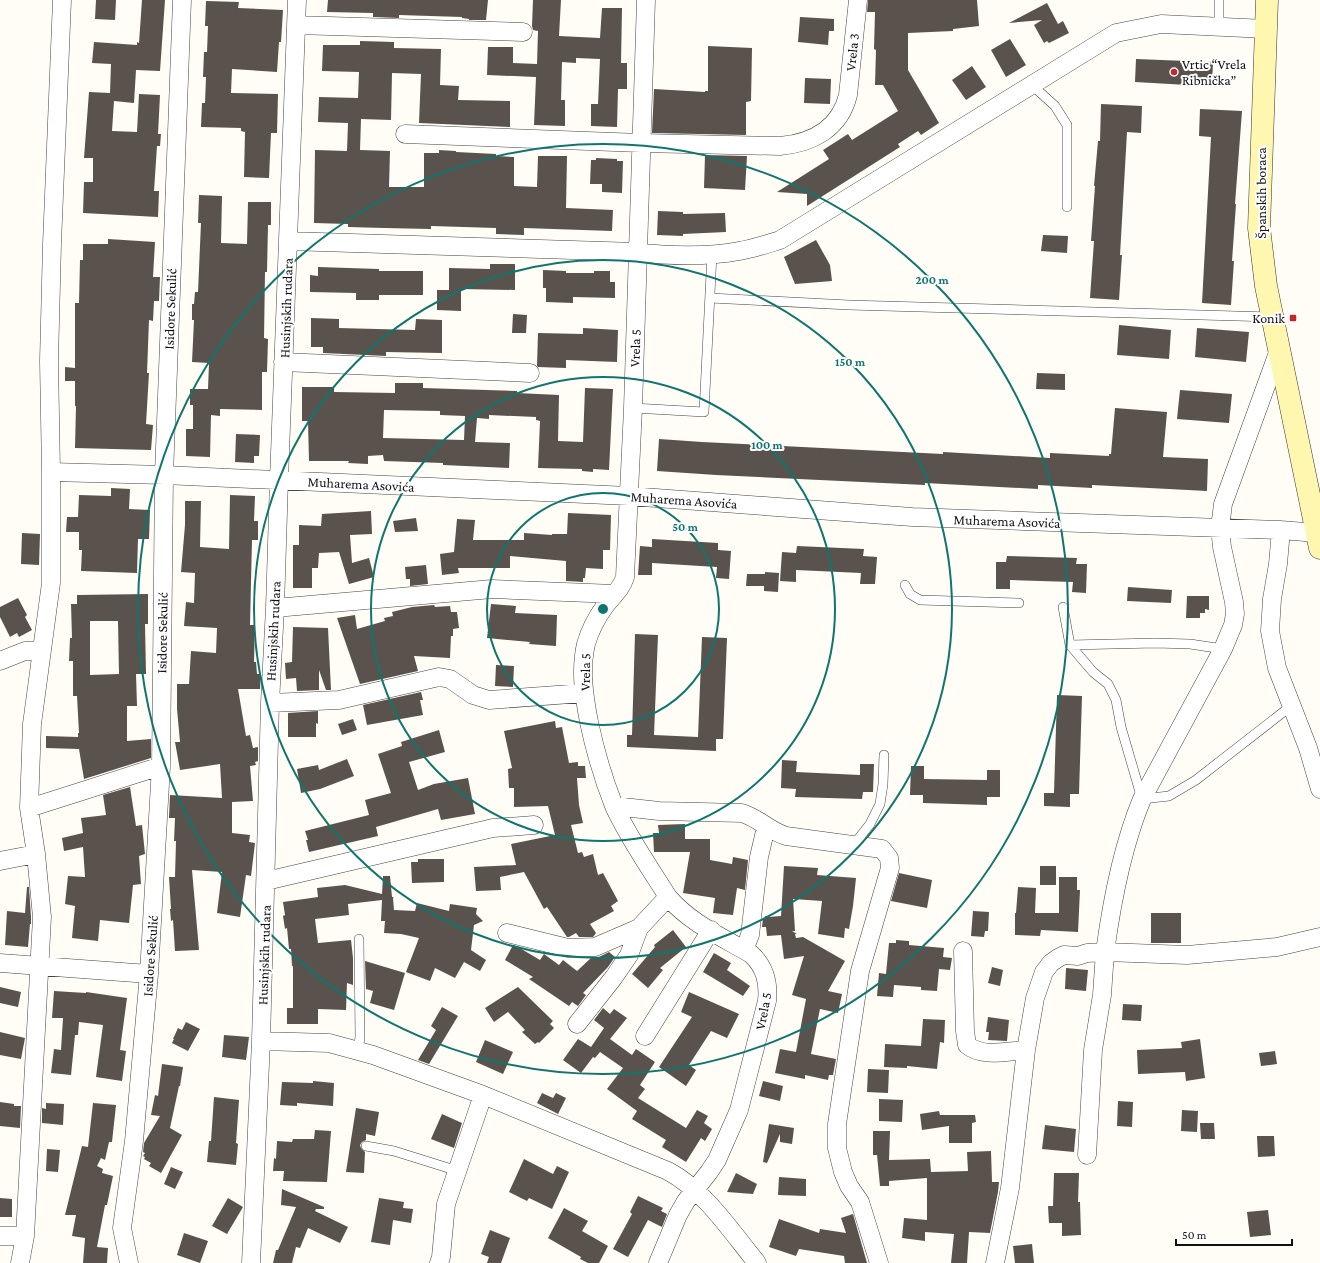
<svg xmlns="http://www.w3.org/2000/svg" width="1320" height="1263" font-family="'Crimson Pro',serif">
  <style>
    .building { fill: #5a524d; fill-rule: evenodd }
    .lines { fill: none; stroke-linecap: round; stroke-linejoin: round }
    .service-casing { stroke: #444; stroke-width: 10 }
    .minor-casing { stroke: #444; stroke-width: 19 }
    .secondary-casing { stroke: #333; stroke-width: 23 }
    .service { stroke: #fff; stroke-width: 9 }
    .minor { stroke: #fff; stroke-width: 18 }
    .secondary { stroke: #fff6b0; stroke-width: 22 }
    .ring { fill: none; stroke: #0f766e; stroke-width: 2 }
    .poi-dot { fill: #c4262e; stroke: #fff; stroke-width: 1.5 }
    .labels { text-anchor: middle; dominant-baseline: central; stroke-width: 4; stroke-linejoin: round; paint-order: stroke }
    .street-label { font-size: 14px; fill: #111; stroke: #fff }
    .poi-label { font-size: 14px; fill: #111; stroke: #fff; text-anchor: start }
    .centre { fill: #0f766e; stroke: #fff; stroke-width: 2 }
    .ring-label { font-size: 12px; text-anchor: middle; font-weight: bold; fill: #0f766e; stroke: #fff; stroke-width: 4; stroke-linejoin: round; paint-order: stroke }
  </style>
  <rect width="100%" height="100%" fill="#fffdf5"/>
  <path class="building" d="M96 0H116L115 20 95 19Z
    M142 0H165L160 71 136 70 134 103 114 101 112 131 137 132 139 94 160 95 158 134H161L160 146H157L154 191H159L158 217 83 213 84 182H93V158H84L89 92 110 93 111 64 92 63 94 42 137 45V42L139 43Z
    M328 0H488L486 20H469V19L462 18V17L399 15V18L373 17V13L327 12Z
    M533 0H561L559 36 600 38 602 8H622L621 63H627V89H618L617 127 591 126V104H598L600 59 576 58V63L562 62 561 100H565V126L534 125 536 77 487 75 488 47H513V63L537 64 538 31 533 30 532 26Z
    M868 0H977L979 26 953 29V31L908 33V70L939 123 921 135 918 131 898 144 900 147 807 206V194L777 192 829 159 823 150 848 134 852 140 898 111 883 85H875L876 50 874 49 875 12H867Z
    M206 1 239 2 238 8 283 10 281 42H279L277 72 232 69 231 93 278 94 277 133H271L269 178 244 177 245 132 241 131V128L201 127 202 103H205L206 77H203L204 52H207L208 26H205Z
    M1047 3 1058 24 1063 21 1069 33 1049 43 1047 41 1044 43 1034 25 1042 20 1009 23Z
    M800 17 834 19V31H829L828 45 798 42Z
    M1010 39 1026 65 1006 77 991 50Z
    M360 41 394 42V48L441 49 440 85 459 86 458 100 510 101V127L419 123 421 74 392 73 391 120 361 119 360 150 390 151 389 187H424V153H439V150L456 151V152L496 154V156L514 157V186L537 187 538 156H567L566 208 613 210 612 231 524 228V235L496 234V228L431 226V229L384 228 348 227V224L314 223 315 150 347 151 348 123 318 122 319 97 358 98 359 72 322 71 323 45H360Z
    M708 46 752 48 751 101 746 102V135L652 133 654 89 705 92V91H708Z
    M1136 59 1213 62 1212 85 1205 86 1135 82Z
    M972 66 986 87 966 100 952 80Z
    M805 78 831 79 830 104 804 103Z
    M1101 104 1142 106 1141 133 1127 132 1120 255H1122L1119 300 1090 298 1094 241H1091L1095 186H1094L1098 141H1100Z
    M1200 109 1242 111 1235 204H1236L1232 261H1234L1231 305 1202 303 1211 137 1199 136Z
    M705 155 747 156 745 190 704 188Z
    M596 158 617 159V161H623L622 193 602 192V184H590L591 160H596Z
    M199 195 222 196 221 243 247 244 248 202H271V225H268L267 272H265L264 338 268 339 267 372H262V410L220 409V416L211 415 210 457 186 456V429H193V405H190V389H208L209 363 192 362 194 320H192V304H194L195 292H198L201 223H198Z
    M658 211 683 212V214L725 213 726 232 683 234V236L657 235Z
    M1043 235 1068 236 1067 253 1041 251Z
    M108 239 155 242 153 277H160L159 301H154L153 321 149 320 147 373H149L146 424 153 425 151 450 75 448 76 406H75V381H65V367L75 368V303H79L80 260H83V244H108Z
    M816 240 830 265 832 281 795 284 784 257Z
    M490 264H515V290L461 289V311L437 310V290H449V268L490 269Z
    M318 267 379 269V271H423V295H379V300H356V293L310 292V275L318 276Z
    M543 270 566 271V273H594V271H610V282H615V298L573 297V303L546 302V288H543Z
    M513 314 527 315 526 333H512Z
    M311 318 339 319V328L415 330 416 319 442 320V353L386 352V356L323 353V347H311Z
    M1119 325 1171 330 1169 359 1117 355Z
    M583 328 618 330 617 362 566 360V368L538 367 537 366 538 333 583 334Z
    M1197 328 1249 332 1246 362 1195 357Z
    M1037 373 1065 374V390L1036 389Z
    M395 383H423V388L517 391V393L559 395 558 441 583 442 585 388 613 389 609 470 593 469V472L582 471V469L538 468 540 421 536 420V417L489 415V419L477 418 475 442 510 443 509 468 443 465V463L384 461 383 455 368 456V464L348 463 349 461H309L308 421H302V387H334V392L395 393ZM384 410 440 411V415L465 416 464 440 383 438Z
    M1180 390 1232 394 1229 423 1177 419Z
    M1115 408 1167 412 1163 457 1208 459 1207 491 1092 485V488L1038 485V489L925 483V485L716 475 657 471 659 439 702 442 943 454V452L1050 458V453L1109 456V454H1111Z
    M236 434 260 435 259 456H254V463L235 462Z
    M111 488 130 489 129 509 150 510 149 539H138L137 573 81 571 82 550H79V532H66L67 517H78L79 495 111 496Z
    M230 495 255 496 254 521H258V540H252L250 625H255L254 662H256L257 674H261L260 689H238L246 736 250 735 253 748 258 747V761L255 762 256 765 250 766 253 801 232 802V833L250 835 249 842 255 843 251 876 246 875 240 917 217 913 222 872 192 870 199 950 175 951 173 920 171 921 170 909H171L169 877H175L176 841H174L175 818H169L170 795 222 798 220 764 180 770 175 742H180L177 709V684H189L191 651 216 653 217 628 184 626 186 602 194 603 195 573 181 572 185 525V501H201L200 547 229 549Z
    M371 511 372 534 350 535 352 563 369 558 374 577 349 584 339 552 319 553 318 568H312V588H293V545H299V525L321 526 322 514Z
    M568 513 611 515 610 550H603V569L586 568 585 578H583V582L566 581V561L510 556V568H458L459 573 442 575 440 554 454 552 457 519 475 520 473 540H524V533L552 535V534H567Z
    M416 518 418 531 395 532 393 521Z
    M22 533 40 534 39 565 21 564Z
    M652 539 718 543V550L731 551 729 579 716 578 717 567 652 563V575H638L640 546 652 547Z
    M797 546 864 549 863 556 877 557 875 584H860L861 573 796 570V582L780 581 782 552 796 553Z
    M1007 556 1077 558 1076 564H1087L1086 593 1072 592 1073 582 1010 580V589H996V562H1006Z
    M426 565 428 584 410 586V579H406L405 567Z
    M765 572 779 573 778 592 764 591V586H746L747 574H765Z
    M1128 587 1172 590 1171 603 1127 601Z
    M148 594V624H145L146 674H136L137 706H127V741L151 739V758L84 779 79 749 46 748V736L78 737V733H79L77 696H73V661H69L70 638H72L71 604H77V595ZM90 621H118L119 674 90 675Z
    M1187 596H1209V610L1205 609V613H1200V618H1186Z
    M18 598 27 615 25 617 32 630 19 637 17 633 10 637 0 617V607Z
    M491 604 516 606 515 613 557 615 556 646 529 644 530 642 487 638Z
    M434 605 435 607 450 606 451 612H457L459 628 453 629V636H451L450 658 414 656 418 671 360 684 337 618 355 615 357 629 385 621 384 618 393 616 392 612 412 607Z
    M293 627 328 628 331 690H326L319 670V690L297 691 296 678 286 679 285 663 292 662Z
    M635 634 658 635 654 735 698 737 702 637 727 638 723 739H716V751L627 747V735H632Z
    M496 665 514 666 513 687 495 686Z
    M421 692 423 700H420L423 715 367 725 363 705Z
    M1057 695 1082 696 1079 794H1070V807L1044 806V793H1054Z
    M318 711V724L316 723V737H288V713Z
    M353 719 357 730 342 735 338 724Z
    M555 721 556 728 562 727 569 763 578 762V766H585L586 778H577L579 805 583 823 571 825 578 853 582 852 584 857 593 854 598 875 603 873 618 901 611 906 614 911 590 924 596 933 593 937H579L576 933 569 937H567L547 907 544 909 524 872 500 877 501 890 476 891 474 867 516 865 511 844 555 835 548 806 514 807V788H509L508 769 512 768 504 731Z
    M439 730 445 752 409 762 418 790 434 784 468 778 475 814 441 820 438 809 376 827 378 836 309 852 306 840H308L305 831 369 815 365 800 391 793 378 754 402 746 401 742Z
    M347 759 354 776 320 789 301 793 297 769 318 765 319 770Z
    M782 760 797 761 796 772 860 775V764H874L873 792H863L862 799 795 797 796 789 781 788Z
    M911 766H924V779L987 780V770H1000V797H987V805L923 803V795H910Z
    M130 787 136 826 142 825 145 854 139 856 141 884 133 885 129 923 100 920 98 941 72 938 75 906 65 904 68 876 85 877 83 847 64 851 62 838 83 833 81 818 106 815 103 795Z
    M685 824V839H710V860L732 864 733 857 748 860 745 890 737 888 733 915 713 913 715 898 683 893 690 852H654L653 833H659L658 825Z
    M418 859H444V882L412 883 411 862H418Z
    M784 866 818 868 817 875 856 878 853 906 849 929 845 928 844 938 818 934 822 901 793 899 795 931H792L797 934H795L796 938 803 937 845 961 828 991 842 994 838 1013 820 1009 811 1054 836 1059 833 1075H829L828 1080 805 1075V1079L775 1073 780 1049 796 1052 806 999 792 995 804 956 784 959 781 935 767 936 766 927H762L763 918H765V916L768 917 781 916Z
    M1040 866H1056V885H1040Z
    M899 873 932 880 927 908 891 901Z
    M383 876H390L392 897H394L393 898 394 910 415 911 417 903 449 911 450 904 477 908 476 914 483 921 474 925 471 950 486 960 480 971 464 962 455 978 435 968 430 981 406 972 419 938 401 934 384 933 385 921H381L382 900 348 904 349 915 315 919 318 943 351 940 353 958V985L347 983 346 1010 318 1009V1024H287V1008H293V966H292L291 949H289L287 928 285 929 283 916 285 915 283 902 318 897 317 888 345 885 382 894Z
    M1059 877H1077V890H1080L1078 932 1041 930 1040 936 1015 935V913H1016L1018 887 1036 888 1035 913H1059Z
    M27 887H29L31 917V924H30L28 947 5 945 7 911 25 913Z
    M973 911 989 912 988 931H985L984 937 971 936Z
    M1151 913H1181V943H1151Z
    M673 930 686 947 660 968 663 970 648 988 632 974 655 947 654 945Z
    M896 940 909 941V945L944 948 943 957 952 958 950 970 939 969 937 991 921 990V987L894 985 893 997 877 996 879 973 886 974 889 943H896Z
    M513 945 518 947 540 960 544 954 559 965 563 960 577 971 591 958 599 957 609 952 615 957 608 967 583 993 586 995 578 1006 572 1002 569 1006 529 979 533 977 505 960Z
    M714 953 731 963 727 970 750 986 743 996 703 972Z
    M365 961 405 973 394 1010 370 1003 373 991 366 989Z
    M992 967 1003 970 1000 986 988 983Z
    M1066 968 1088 970 1086 991 1065 989Z
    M0 987 21 992 18 1007 0 1003Z
    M518 987 553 1021 550 1024 554 1028 539 1043 538 1042 535 1044 522 1032 525 1030 508 1012 494 1022 485 1008Z
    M54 991 86 993V992L127 998 120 1050 126 1051 122 1081 96 1077 103 1025 79 1022 78 1035H75L71 1075 51 1073 54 1049 61 1050 63 1018H52Z
    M689 992 739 1014 727 1038 711 1031 689 1065 696 1070 686 1086 659 1067 692 1017 681 1012Z
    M1123 1004 1142 1005 1141 1021 1122 1020Z
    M442 1007 458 1016 429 1064 418 1060 436 1030 431 1026Z
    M603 1008 610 1014 614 1009 627 1018 610 1039 632 1055 636 1049 655 1062 640 1085 645 1089 638 1098 686 1128 697 1110 708 1116 704 1123 712 1129 705 1141 701 1138 686 1162 662 1147 666 1140 632 1119 637 1111 607 1089 623 1068 600 1052 595 1058 593 1057 581 1073 563 1060 578 1039 591 1047 604 1028 594 1020Z
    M988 1017 1009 1020 1007 1041 988 1040 989 1032H986Z
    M923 1019 945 1020 944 1043 940 1042 937 1069 907 1066V1068L884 1067 885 1044 921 1046Z
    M186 1022 200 1029 188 1051 172 1043 174 1039H173L178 1028 182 1030Z
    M0 1032 25 1038 21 1059 0 1055Z
    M224 1035 249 1037 246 1060 222 1057Z
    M1200 1039 1205 1078 1186 1081 1185 1072 1138 1074 1137 1050 1182 1048 1181 1042Z
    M485 1040 513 1052 503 1074 476 1062Z
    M1275 1051 1277 1064 1261 1066 1259 1053Z
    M162 1064 183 1067 180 1086H179L170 1128 182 1135 161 1173 149 1166 151 1163 144 1159 145 1157 143 1156 145 1153 143 1152 144 1143 160 1116 151 1115 155 1095 158 1096Z
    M868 1069 889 1070 888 1093 867 1092Z
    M313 1081 334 1083 333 1106 297 1103V1106L280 1105 282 1082 313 1083Z
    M763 1081 783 1086 780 1101 759 1096Z
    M542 1093 553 1098 556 1093 566 1098 558 1114 537 1103Z
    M214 1097 239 1100 236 1143 238 1144 236 1165 207 1162 209 1141H211Z
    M879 1099 903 1100 902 1122 879 1121Z
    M1118 1101 1133 1102 1132 1127 1117 1126Z
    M0 1102 14 1104V1106H21L20 1128 0 1126Z
    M46 1103 64 1104 63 1125 42 1123V1108L46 1109Z
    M93 1103 116 1105 112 1142H109L105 1160 101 1158 97 1166 103 1169 102 1173 113 1176 107 1205H105L97 1247 108 1248 107 1263H83L85 1238 72 1236 76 1215H65L82 1146 88 1147Z
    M356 1108 379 1112 375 1136 366 1134V1140L362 1142 360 1145 361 1148 365 1152 364 1173 346 1172Z
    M1182 1110 1198 1111 1197 1132 1181 1131Z
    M939 1111 940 1115H975L976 1122 972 1123V1143H949V1126L922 1130 920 1114Z
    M442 1114 462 1123 454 1148 431 1139Z
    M1200 1123H1214L1215 1139H1201Z
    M769 1124 794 1128 792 1144 780 1142V1134L767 1163 763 1162Z
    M1045 1125 1076 1129 1074 1152 1042 1149Z
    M315 1130 331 1131 327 1182 283 1181 284 1171H273L274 1158 276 1159 277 1141 292 1142 293 1139H314Z
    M873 1131H890L889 1160 930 1159 931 1172 968 1171 967 1152 991 1151 992 1182H999L998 1192 990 1233 969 1232 967 1263H951L954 1234 925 1232V1241L902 1238 904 1218 927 1220V1178L889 1181V1186H880L877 1155H873Z
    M1257 1136H1274L1275 1156 1258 1157Z
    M47 1149 60 1150 58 1172 46 1171Z
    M524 1159 553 1174 557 1166 569 1172 552 1209 529 1198 527 1201 509 1192Z
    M171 1167 183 1172 175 1189 164 1184Z
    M736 1173 757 1184 753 1194 727 1192Z
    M1054 1173H1079L1078 1202H1080L1081 1235 1062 1236V1223H1049L1048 1206H1053Z
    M779 1177 806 1179V1196L778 1195Z
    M282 1189 324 1207V1209H316L315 1211 348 1227 340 1243 308 1228 300 1248 296 1247 292 1263H273L276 1250H278L296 1207 281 1205Z
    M638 1196 663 1208 661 1211 667 1214 662 1227 648 1220 628 1257 613 1249 632 1214 630 1212Z
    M0 1198 12 1199V1217H0Z
    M228 1198 243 1207 227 1234 212 1226Z
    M379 1198 404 1202 403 1208 413 1209 411 1223 393 1220 390 1245 371 1242Z
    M564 1208 588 1221 582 1231 608 1246 599 1263H588L580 1259 581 1257 548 1238Z
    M1268 1210 1271 1235 1250 1237 1247 1212Z
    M853 1214 867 1263H845L844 1256 799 1249 796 1256 769 1247 779 1219 819 1233 820 1229 846 1233 841 1218Z
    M490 1230 510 1238 501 1263H487L489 1257 481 1254Z
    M184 1233 208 1241 200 1263 177 1255Z
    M1032 1244 1034 1263H1015L1013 1246Z"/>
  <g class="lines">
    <g class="service-casing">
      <path id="service" d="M1219 27V0
        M1032 85 1055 106 1067 125V207
        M710 298 849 305 1272 317
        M633 408 704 412 712 254
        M905 585 910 594 920 600 1019 603
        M1063 607 1070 645 1093 672 1108 684 1116 700 1121 727 1142 799 1169 796 1196 780 1291 706
        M1070 645 1155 643 1190 644 1223 649
        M857 846 859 838 870 824 880 804 883 784 884 755
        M358 1051 360 1037 359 939
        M366 1146 394 1151 458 1171"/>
    </g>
    <g class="minor-casing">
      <path id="minor" d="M646 0 633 408 625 577C621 590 613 595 605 606 597 617 590 630 586 644 580 670 584 696 589 722 595 751 603 778 614 806 628 837 650 868 668 897 690 923 722 937 751 954 765 967 769 982 767 1001L739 1110 717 1160 709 1172 686 1201 678 1215 658 1263
        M296 25 523 32
        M405 134 641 143 780 146C813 143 840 128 848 95L858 0
        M288 241 637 252C667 256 709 257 739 251 753 249 767 244 780 240L1116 33 1161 24 1266 29
        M283 362 530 373
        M51 472 164 475 629 496 912 517 1281 530 1317 533
        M1281 530 1278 564 1272 599 1270 631 1277 668 1308 748 1320 789
        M275 608 492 589 615 594
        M0 661 25 651 41 650
        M270 703 339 700 439 677 450 679 473 695 489 700 584 693
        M614 806 659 811 742 813C758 818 770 831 786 836L882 849 889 858 890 868 860 971 837 1124V1148L843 1172 849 1186 860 1202 879 1263
        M29 808 161 766
        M0 861 36 854
        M266 881 493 828 534 825
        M507 933 568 948 595 947 639 928 668 897
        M744 950 750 935 759 857 766 827
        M963 951 965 1031 967 1045C983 1058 1007 1051 1026 1050
        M0 963 149 974
        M577 1024 614 977 629 955 639 928
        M645 1036 711 930
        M261 1041 329 1043 373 1055 483 1095 668 1171C704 1190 731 1231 757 1263
        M1087 1155 1093 1050 1102 995 1105 952 1187 955 1277 947 1320 937
        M0 1236H25
        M20 1263 25 1236 42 917 36 854 29 808 32 724 51 583V472L49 361 52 244 62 0
        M129 1263 122 1228 134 1141 149 974 161 766 164 475 182 0
        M251 1263 261 1041 270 703 275 608 279 480 297 0
        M439 1263 441 1257 446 1204 483 1095
        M995 1263 1010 1188 1026 1050 1035 998 1044 972 1051 963 1058 958 1064 955 1078 956 1087 953 1105 952C1112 900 1122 847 1142 799L1223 649 1233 625 1235 614 1234 602 1222 547 1220 528 1223 504 1279 350"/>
    </g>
    <g class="secondary-casing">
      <path id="secondary" d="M1267 0 1259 228 1266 286 1320 548"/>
    </g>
    <use href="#service" class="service"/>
    <use href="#minor" class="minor"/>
    <use href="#secondary" class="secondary"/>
  </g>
  <g class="ring">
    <circle cx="603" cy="609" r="116"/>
    <circle cx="603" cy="609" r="232"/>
    <circle cx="603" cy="609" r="349"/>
    <circle cx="603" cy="609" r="465"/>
  </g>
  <g class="poi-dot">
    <circle cx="1174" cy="72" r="4"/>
    <rect x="1289" y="314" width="8" height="8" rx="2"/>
  </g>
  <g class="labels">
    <g class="street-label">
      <text transform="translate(852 52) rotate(-84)">Vrela 3</text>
      <text transform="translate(1261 193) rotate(-90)">Španskih boraca</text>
      <text transform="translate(286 308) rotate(-88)">Husinjskih rudara</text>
      <text transform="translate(170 309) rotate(-88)">Isidore Sekulić</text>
      <text transform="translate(635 348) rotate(-88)">Vrela 5</text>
      <text transform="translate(361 484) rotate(3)">Muharema Asovića</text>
      <text transform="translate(684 500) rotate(4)">Muharema Asovića</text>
      <text transform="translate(1007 521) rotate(2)">Muharema Asovića</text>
      <text transform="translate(273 631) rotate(-87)">Husinjskih rudara</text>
      <text transform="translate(162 633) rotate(-89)">Isidore Sekulić</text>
      <text transform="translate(585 672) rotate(-89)">Vrela 5</text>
      <text transform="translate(264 955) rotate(-88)">Husinjskih rudara</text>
      <text transform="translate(150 956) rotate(-86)">Isidore Sekulić</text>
      <text transform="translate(763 1011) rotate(-79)">Vrela 5</text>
    </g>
    <g class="poi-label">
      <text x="1182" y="64">Vrtic “Vrela<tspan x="1182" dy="16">Ribnička”</tspan></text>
      <text x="1285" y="318" text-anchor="end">Konik</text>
    </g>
  </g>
  <circle cx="603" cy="609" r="6" class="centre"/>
  <g class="ring-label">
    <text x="932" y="284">200 m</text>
    <text x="850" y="366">150 m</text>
    <text x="767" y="449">100 m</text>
    <text x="685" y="531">50 m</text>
  </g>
  <path d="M1176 1239v6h116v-6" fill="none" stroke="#111111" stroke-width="2"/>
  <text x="1182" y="1239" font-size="12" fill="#111111" stroke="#ffffff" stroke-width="3" paint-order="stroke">50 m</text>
</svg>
